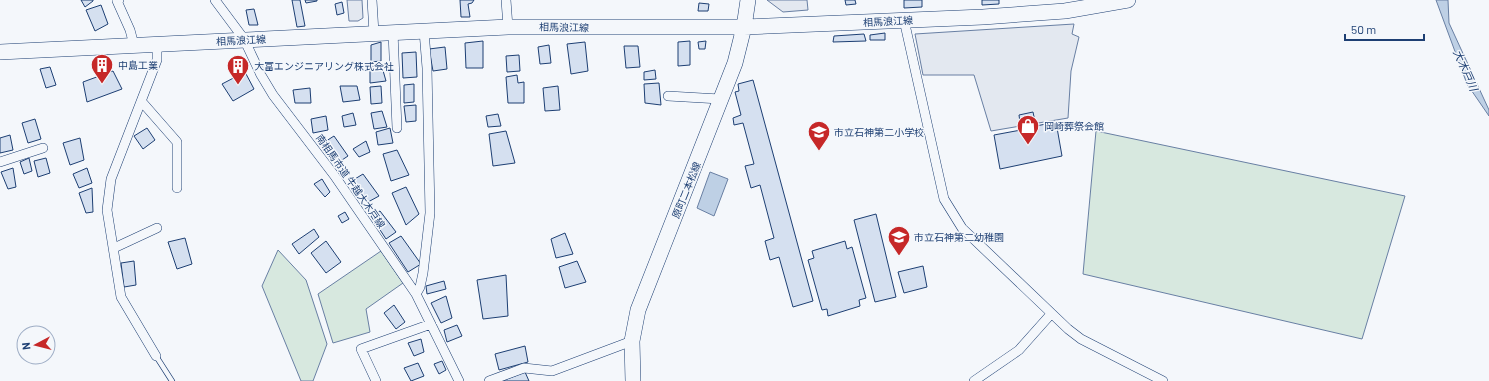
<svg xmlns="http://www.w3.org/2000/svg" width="1489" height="381" font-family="Barlow,'Noto Sans JP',sans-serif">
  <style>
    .green { fill: #d7e8df; stroke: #687fa3 }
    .parking { fill: #e3e8f0; stroke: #687fa3 }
    .water { fill: #bed0e5; stroke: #687fa3 }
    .building { fill: #d5e0f0; stroke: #1d3f73 }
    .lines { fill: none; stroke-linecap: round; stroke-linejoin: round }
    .lane-casing { stroke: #1d3f73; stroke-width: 6 }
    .street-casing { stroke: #1d3f73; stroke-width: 10 }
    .primary-casing { stroke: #1d3f73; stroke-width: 16 }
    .lane { stroke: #f4f7fb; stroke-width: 4.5 }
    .street { stroke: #f4f7fb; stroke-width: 9 }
    .primary { stroke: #f4f7fb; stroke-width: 15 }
    .labels { text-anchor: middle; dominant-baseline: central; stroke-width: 3; stroke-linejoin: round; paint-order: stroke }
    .street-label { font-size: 10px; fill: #1d3f73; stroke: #f4f7fb }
    .poi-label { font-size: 10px; fill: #1d3f73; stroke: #f4f7fb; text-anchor: start }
    .water-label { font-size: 11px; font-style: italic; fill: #1d3f73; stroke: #f4f7fb }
  </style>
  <rect width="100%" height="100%" fill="#f4f7fb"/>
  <path class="green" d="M1096 131 1405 196 1362 339 1083 274Z
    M278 250 306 280 327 344 313 381H301L262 286Z
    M381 251 403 283 366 309 370 332 333 343 318 294Z"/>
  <path class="parking" d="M347 0H362L363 18 358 21H349Z
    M767 0H807L808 10 783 12Z
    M1074 24 1072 34 1079 37 1071 71 1068 118 991 131 974 75H923L915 34Z"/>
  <path class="water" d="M1436 0H1448L1449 23 1489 110V116L1467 84Z
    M710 172 728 179 714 216 697 208Z"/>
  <path class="building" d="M81 0H93V1L85 7Z
    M292 0H300L305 26 297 27Z
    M305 0H317V1L306 3Z
    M460 0H474L472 3 468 4 470 17H461Z
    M845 0H855L856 4 846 5Z
    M904 0H922V7L904 8Z
    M982 0H999V4L982 5Z
    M342 2 344 13 337 15 335 4Z
    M699 3 709 4 708 11H698Z
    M101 5 108 24 95 31 86 10Z
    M254 9 258 25H249L246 10Z
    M885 33V40H870V35Z
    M864 34 866 41 833 42 834 36Z
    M483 41V68H466L465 43Z
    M690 41V65L678 66V42Z
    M706 41 705 49H699L698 42Z
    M381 42V61L371 62V45Z
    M585 42 588 71 571 74 567 44Z
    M549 45 551 63 540 64 538 47Z
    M624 46H638L640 67 626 68Z
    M445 47 447 69 433 71 429 49Z
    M416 52 417 77 403 78 402 53Z
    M519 55 520 71 507 72 506 56Z
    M370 66 382 67 386 81 370 83Z
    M50 67 56 85 46 88 40 69Z
    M655 70 656 79 644 80V72Z
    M113 71 122 89 87 102 83 82Z
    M245 72 254 89 233 101 222 84Z
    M517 75 518 83 524 82V103H508L506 77Z
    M753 80 813 301 793 307 779 257 770 260 765 241 774 238 760 185 751 188 745 166 754 164 743 123 734 125 733 118 741 115 735 92 739 91 738 84Z
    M659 83 661 105 645 103 644 84Z
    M414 84V102L404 103V85Z
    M340 86H357L360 100 343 102Z
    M381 86 382 103 371 104 370 87Z
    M558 86 560 110 545 111 543 88Z
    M310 88 311 103H295L293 90Z
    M416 105V121L406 122 404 106Z
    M382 111 387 127 374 129 371 113Z
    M1033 112 1036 126 1056 122 1062 156 1000 169 994 135 1021 130 1019 115Z
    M353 113 356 125 344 127 342 116Z
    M498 114 501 126 488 127 486 116Z
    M326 116 328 130 313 133 311 119Z
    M35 119 41 139 28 143 22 123Z
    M147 128 155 140 143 149 134 136Z
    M390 128 393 143 378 145 376 132Z
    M506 131 515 163 493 166 489 134Z
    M10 135 13 150 0 153V138Z
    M334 136 348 156 336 164 323 143Z
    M80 138 84 160 70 165 63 143Z
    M366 141 370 152 359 157 353 149Z
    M397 150 409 175 391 181 383 154Z
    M29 158 32 171 24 174 20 162Z
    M46 158 50 173 38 177 34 161Z
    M13 168 16 187 8 189 1 172Z
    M87 168 92 183 79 188 73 174Z
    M363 174 379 196 368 202 350 182Z
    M322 179 330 192 325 197 314 184Z
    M406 187 419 214 406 225 392 193Z
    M92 188 93 212 86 213 79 193Z
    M380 211 396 232 386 239 371 216Z
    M345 212 349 219 342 223 338 216Z
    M876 214 896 297 875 302 854 220Z
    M314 229 319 237 299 254 292 244Z
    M565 233 573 254 556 258 551 239Z
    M401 236 421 264 408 272 389 243Z
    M185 238 192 264 177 269 168 242Z
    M326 241 341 262 326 273 311 253Z
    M845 241 847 249 852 247 866 298 859 300 860 306 828 316 827 309 822 310 808 260 814 258 812 251Z
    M134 261 136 285 124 287 121 263Z
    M577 261 586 282 565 288 559 267Z
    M923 266 927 287 904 293 898 272Z
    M506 275 508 316 483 319 477 280Z
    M444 281 446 289 427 294 426 286Z
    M446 296 452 318 441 323 431 303Z
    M394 305 405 322 396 329 384 313Z
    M457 325 462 336 447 342 444 330Z
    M421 339 424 352 414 356 408 343Z
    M525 346 528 362 499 370 495 354Z
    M442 361 446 370 439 374 434 364Z
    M418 363 424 376 411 381 404 368Z
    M525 372 529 381H502Z"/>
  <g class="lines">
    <g class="lane-casing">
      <path id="lane" d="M156 356 172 381"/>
    </g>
    <g class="street-casing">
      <path id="street" d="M119 0 117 1 130 30 134 45
        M215 0 244 39 261 75 273 95 334 175 416 294 459 381
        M372 0 374 33
        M506 0 508 27
        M904 20 944 199 962 228 1068 329 1081 339 1163 381
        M393 32 397 128
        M668 96 720 99
        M142 102 177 142V188
        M0 162 43 148
        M114 248 157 228
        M416 294 420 287 423 273 430 213 427 68 424 31
        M156 356 121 297 107 210 111 179 157 60V44
        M376 381 361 349 431 324
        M489 381 524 368 552 371 632 341
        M974 381 1019 350 1051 314"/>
    </g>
    <g class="primary-casing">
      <path id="primary" d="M0 52 508 27H744L983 17 1065 11 1128 0
        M633 381 632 341 638 310 735 63 744 27 748 0"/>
    </g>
    <use href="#lane" class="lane"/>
    <use href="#street" class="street"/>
    <use href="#primary" class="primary"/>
  </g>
  <defs>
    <g id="building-pin" transform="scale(1.15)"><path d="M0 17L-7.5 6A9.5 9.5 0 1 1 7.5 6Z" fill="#c62828" stroke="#f4f7fb"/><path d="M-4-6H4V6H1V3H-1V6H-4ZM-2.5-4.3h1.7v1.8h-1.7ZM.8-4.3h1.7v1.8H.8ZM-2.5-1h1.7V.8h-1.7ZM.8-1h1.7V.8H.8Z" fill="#fff"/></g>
    <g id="shop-pin" transform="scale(1.15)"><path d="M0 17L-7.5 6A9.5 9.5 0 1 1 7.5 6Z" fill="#c62828" stroke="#f4f7fb"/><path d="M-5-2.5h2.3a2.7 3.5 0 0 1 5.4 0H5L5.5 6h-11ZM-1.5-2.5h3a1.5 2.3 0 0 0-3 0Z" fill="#fff"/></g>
    <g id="school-pin" transform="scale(1.15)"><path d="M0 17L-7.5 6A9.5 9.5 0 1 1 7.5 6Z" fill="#c62828" stroke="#f4f7fb"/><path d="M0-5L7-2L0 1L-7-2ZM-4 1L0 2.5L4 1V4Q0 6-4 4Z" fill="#fff"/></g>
  </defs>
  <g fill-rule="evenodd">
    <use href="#building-pin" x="102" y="65"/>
    <use href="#building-pin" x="238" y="66"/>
    <use href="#shop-pin" x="1028" y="126"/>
    <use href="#school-pin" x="819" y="132"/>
    <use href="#school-pin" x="899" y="237"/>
  </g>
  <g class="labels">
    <g class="street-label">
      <text transform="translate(888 21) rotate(-3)">相馬浪江線</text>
      <text transform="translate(564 27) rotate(1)">相馬浪江線</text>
      <text transform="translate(241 40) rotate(-3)">相馬浪江線</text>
      <text transform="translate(351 181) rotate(55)">南相馬市道 牛越大木戸線</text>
      <text transform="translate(686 190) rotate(-68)">原町二本松線</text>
    </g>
    <g class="poi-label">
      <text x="118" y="65">中島工業</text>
      <text x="254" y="66">大富エンジニアリング株式会社</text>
      <text x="1044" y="126">岡崎葬祭会館</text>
      <text x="834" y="132">市立石神第二小学校</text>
      <text x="914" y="237">市立石神第二幼稚園</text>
    </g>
    <g class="water-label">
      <text transform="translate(1466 70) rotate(66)">大木戸川</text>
    </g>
  </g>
  <g transform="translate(36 345) rotate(263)"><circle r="19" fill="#f4f7fb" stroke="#9eadc5"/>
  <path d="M0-3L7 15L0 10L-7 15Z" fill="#c62828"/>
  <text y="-6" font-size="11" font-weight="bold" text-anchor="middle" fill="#1d3f73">N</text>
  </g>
  <path d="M1345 34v6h79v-6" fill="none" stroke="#1d3f73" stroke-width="2"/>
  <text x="1351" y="34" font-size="12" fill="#1d3f73" stroke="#f4f7fb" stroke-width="3" paint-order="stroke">50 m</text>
</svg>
